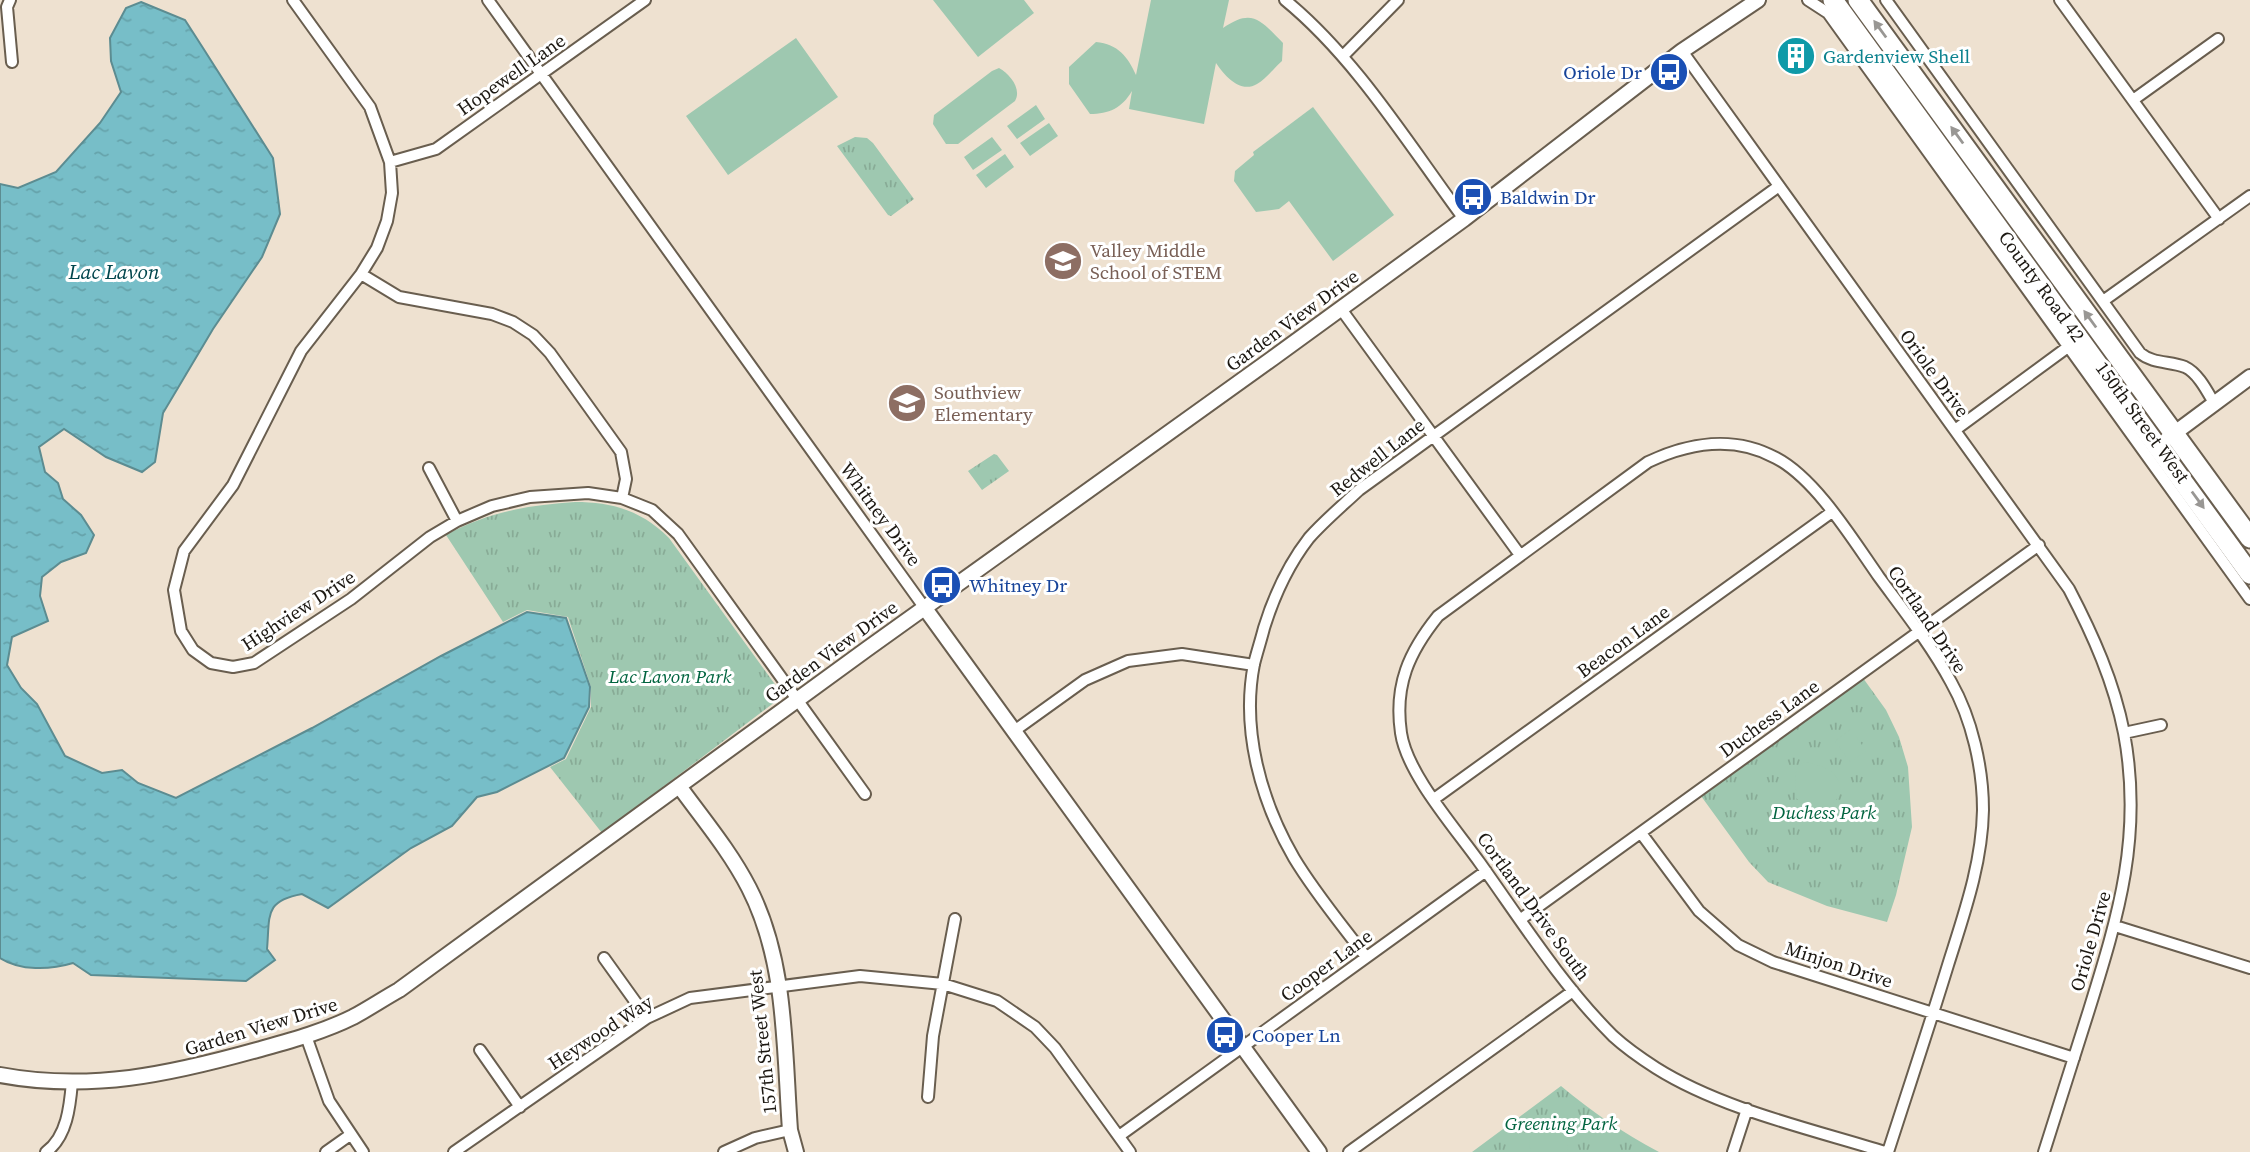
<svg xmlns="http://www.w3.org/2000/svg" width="2250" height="1152" font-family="'Source Serif 4',serif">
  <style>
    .park { fill: url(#park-tufts) }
    .garden { fill: #9ec8b0 }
    .water { fill: url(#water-ripples); stroke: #5c8c91; stroke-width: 2 }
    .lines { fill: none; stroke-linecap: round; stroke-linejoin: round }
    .minor-casing { stroke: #695e4f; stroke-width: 14 }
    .tertiary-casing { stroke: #695e4f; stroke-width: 18 }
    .trunk-casing { stroke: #695e4f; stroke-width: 23 }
    .minor { stroke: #fff; stroke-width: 10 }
    .tertiary { stroke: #fff; stroke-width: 14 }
    .trunk { stroke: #fff; stroke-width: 19 }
    .oneway { fill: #999794 }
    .labels { text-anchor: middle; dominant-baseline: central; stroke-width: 6; stroke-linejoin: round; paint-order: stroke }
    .culture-label { font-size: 19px; fill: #0d838f; stroke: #fff; text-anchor: start }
    .transit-label { font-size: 19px; fill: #164399; stroke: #fff; text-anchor: start }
    .street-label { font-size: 19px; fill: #1c1812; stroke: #fff }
    .education-label { font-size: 19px; fill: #785e54; stroke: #fff; text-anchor: start }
    .park-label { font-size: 19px; font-style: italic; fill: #00643f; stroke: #fff }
    .water-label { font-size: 21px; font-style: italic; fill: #00454c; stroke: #fff }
  </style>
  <defs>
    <pattern id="park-tufts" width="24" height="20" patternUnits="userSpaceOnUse" patternTransform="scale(1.75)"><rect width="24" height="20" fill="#9ec8b0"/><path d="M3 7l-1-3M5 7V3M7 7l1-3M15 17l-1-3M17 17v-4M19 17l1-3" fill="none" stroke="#88ab96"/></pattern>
    <pattern id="water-ripples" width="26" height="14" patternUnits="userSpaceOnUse" patternTransform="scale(1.75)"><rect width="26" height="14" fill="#77bec8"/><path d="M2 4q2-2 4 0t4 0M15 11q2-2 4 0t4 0" fill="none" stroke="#66a3ab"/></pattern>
  </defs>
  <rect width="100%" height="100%" fill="#eee1d0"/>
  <path class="park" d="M855 137 867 138 873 143 914 199 891 216 888 215 837 146Z
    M994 454 997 455 1009 471 982 490 968 471Z
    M575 502C613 502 642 511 669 538L782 694 779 699 602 833 550 767 566 759 591 707V687L568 617 527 610 503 622 446 535C487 512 529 505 575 502Z
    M1863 678 1886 710 1899 737 1908 767 1912 827 1896 895 1887 922 1827 906 1768 882 1749 862 1701 796Z
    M1561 1086C1592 1112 1623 1133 1659 1152H1472Z"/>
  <path class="garden" d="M933 0H1024L1034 13 978 57Z
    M1151 0H1229L1223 28C1253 7 1261 21 1283 43L1282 61C1274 68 1266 79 1257 84 1240 94 1224 75 1216 63L1204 124 1129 109 1132 91C1122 108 1109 114 1090 114L1069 84V67L1096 42C1118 44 1128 57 1136 75Z
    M796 38 838 97 728 175 686 116Z
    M999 68C1010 74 1022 89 1015 101L958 144H946L933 124 934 115 992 71Z
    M1036 105 1045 119 1017 139 1007 126Z
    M1313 107 1394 215 1333 261 1289 201 1279 209 1256 212 1234 181 1235 171 1254 155 1253 152Z
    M1049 123 1058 136 1030 156 1020 143Z
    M992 137 1002 150 973 170 964 157Z
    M1005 154 1014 167 986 188 976 175Z
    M1851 729 1866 751 1850 762 1835 741Z
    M1803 762C1812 763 1828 767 1834 774 1851 791 1831 813 1811 810L1797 799C1796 785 1791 771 1803 762Z
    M1550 1116H1557L1564 1120 1568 1141 1567 1152H1531C1525 1134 1538 1126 1550 1116Z"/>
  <path class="water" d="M141 2 185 20 203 48 273 158 280 214 262 257 213 329 163 413 155 462 142 472 106 457 64 429 39 447 45 472 58 483 63 499 81 515 94 535 86 553 61 562 42 577 40 596 48 621 12 637 7 665 21 688 37 704 65 756 102 773 122 770 138 783 176 798 312 728 441 656 527 612 566 618 590 687 589 707 564 758 497 792 477 797 452 826 411 848 328 908 302 894C264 901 270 915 267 949L275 960 246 981 91 975 73 963C50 970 20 971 0 958V184L18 188 56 172 100 123 121 92 111 61 110 38 126 8Z"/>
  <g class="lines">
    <g class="minor-casing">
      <path id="minor" d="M10 0 7 7 12 62
        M293 0 370 107 390 162 392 193 387 221 377 248 361 274 301 351 233 485 184 551 174 590 181 631 193 650 211 663 233 667 254 663 351 599 430 537 457 521 492 506 530 497 588 493 622 498 652 510 678 534 865 794
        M488 0 924 607
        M1285 0C1356 58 1409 145 1464 219
        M1808 0 1828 13 2250 599
        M1886 0 2140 353C2153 364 2170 361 2185 367 2198 373 2207 391 2214 403
        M2060 0 2219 219
        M1682 51 2069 589C2093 635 2114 682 2124 733 2143 834 2119 914 2089 1010 2074 1057 2059 1105 2044 1152
        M1343 56 1398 0
        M2133 100 2218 39
        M390 162 436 149 645 0
        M361 274 399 297 492 314 513 322 533 335 550 353 621 452 626 479 622 498
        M2103 301 2250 196
        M1341 309 1520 555
        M1955 430 2072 344
        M429 468 457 521
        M1014 731 1085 680 1128 661 1182 654 1254 665
        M2124 733 2161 725
        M1434 799 1832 512
        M1641 833 1699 911 1738 945 1773 962 2074 1058
        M1521 919 2039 545
        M2115 926 2250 968
        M1366 957C1342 925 1315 893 1294 858 1261 801 1241 730 1254 664 1257 652 1261 640 1264 628 1274 596 1288 565 1309 538 1324 521 1342 506 1359 490L1779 186
        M604 958 647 1018
        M306 1036 329 1101 363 1152
        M480 1050 520 1107
        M928 1097 933 1036 955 919
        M1119 1136 1486 871
        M46 1152C67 1137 70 1106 72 1082
        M326 1152 350 1135
        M454 1152 647 1018 690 998 860 976 943 984 997 1001 1035 1027 1055 1048 1130 1152
        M724 1152 755 1138 790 1130
        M1349 1152 1573 991
        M1733 1152 1747 1109
        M1885 1152C1811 1129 1721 1109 1656 1068 1642 1059 1625 1047 1613 1036 1562 985 1522 922 1480 863 1456 829 1407 774 1401 733 1394 685 1409 652 1438 616L1648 462C1688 443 1734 435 1776 458 1816 479 1853 540 1879 577 1904 611 1931 645 1951 682 1972 719 1983 768 1983 810 1982 864 1964 914 1948 965 1929 1027 1908 1090 1888 1152"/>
    </g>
    <g class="tertiary-casing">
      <path id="tertiary" d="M2168 438 2250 377
        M924 607 1319 1152
        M679 786C703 819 730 851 749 888 787 962 784 1049 790 1130L796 1152
        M0 1075C90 1092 171 1074 257 1050 289 1041 323 1032 353 1017 368 1009 383 999 399 990L867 649 1273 358 1464 219 1682 51 1758 0"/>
    </g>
    <g class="trunk-casing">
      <path id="trunk" d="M1833 0 2250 574
        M1858 0 2250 538"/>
    </g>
    <use href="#minor" class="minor"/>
    <use href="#tertiary" class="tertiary"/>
    <use href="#trunk" class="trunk"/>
  </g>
  <defs><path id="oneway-solid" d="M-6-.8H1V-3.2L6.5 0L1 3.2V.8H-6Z" transform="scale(1.75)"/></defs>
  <g class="oneway">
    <use href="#oneway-solid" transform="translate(1880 29) rotate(-126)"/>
    <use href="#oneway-solid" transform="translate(1957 135) rotate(-126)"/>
    <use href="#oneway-solid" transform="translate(2090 319) rotate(-126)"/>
    <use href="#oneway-solid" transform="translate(2198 500) rotate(54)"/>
  </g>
  <defs>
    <g id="building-disc" transform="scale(2.0125)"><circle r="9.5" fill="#0f9aa8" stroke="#fff"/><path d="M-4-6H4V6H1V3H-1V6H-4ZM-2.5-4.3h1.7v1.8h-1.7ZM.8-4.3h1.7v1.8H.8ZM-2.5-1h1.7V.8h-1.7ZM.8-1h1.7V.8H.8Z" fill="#fff"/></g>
    <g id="bus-disc" transform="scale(2.0125)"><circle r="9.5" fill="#1a4fb4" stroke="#fff"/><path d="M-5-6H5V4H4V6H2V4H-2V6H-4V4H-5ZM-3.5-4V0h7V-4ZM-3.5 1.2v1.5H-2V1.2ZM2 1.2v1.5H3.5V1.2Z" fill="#fff"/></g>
    <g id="school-disc" transform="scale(2.0125)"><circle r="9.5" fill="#8d6e63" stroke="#fff"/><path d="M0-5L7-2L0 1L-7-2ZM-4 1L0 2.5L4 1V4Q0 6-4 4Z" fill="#fff"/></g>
  </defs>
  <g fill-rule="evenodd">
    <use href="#building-disc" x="1796" y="56"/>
    <use href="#bus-disc" x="1669" y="72"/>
    <use href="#bus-disc" x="1473" y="197"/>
    <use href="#school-disc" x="1063" y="261"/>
    <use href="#school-disc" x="907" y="403"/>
    <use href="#bus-disc" x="942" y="585"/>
    <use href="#bus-disc" x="1225" y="1035"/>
  </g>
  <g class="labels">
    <g class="culture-label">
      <text x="1823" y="56">Gardenview Shell</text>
    </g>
    <g class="transit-label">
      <text x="1642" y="72" text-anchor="end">Oriole Dr</text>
      <text x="1500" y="197">Baldwin Dr</text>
      <text x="969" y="585">Whitney Dr</text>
      <text x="1252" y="1035">Cooper Ln</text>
    </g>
    <g class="street-label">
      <text transform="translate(511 74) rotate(-35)">Hopewell Lane</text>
      <text transform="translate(2042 286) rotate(54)">County Road 42</text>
      <text transform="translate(1292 320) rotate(-36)">Garden View Drive</text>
      <text transform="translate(1935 373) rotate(54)">Oriole Drive</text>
      <text transform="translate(2143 422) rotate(54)">150th Street West</text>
      <text transform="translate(1377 457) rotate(-38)">Redwell Lane</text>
      <text transform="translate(881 514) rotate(54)">Whitney Drive</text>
      <text transform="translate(298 610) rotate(-33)">Highview Drive</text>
      <text transform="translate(1928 619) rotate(56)">Cortland Drive</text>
      <text transform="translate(1623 641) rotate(-36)">Beacon Lane</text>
      <text transform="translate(831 651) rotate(-36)">Garden View Drive</text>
      <text transform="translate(1769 718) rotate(-36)">Duchess Lane</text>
      <text transform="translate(1534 906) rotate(54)">Cortland Drive South</text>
      <text transform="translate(2090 941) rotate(-74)">Oriole Drive</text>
      <text transform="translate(1839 964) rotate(18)">Minjon Drive</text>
      <text transform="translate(1326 965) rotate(-36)">Cooper Lane</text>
      <text transform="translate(261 1026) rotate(-17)">Garden View Drive</text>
      <text transform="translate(600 1032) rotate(-33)">Heywood Way</text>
      <text transform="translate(762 1042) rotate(-96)">157th Street West</text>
    </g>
    <g class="education-label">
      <text x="1090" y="250">Valley Middle<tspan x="1090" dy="22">School of STEM</tspan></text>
      <text x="934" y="392">Southview<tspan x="934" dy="22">Elementary</tspan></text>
    </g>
    <g class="park-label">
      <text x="670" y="676">Lac Lavon Park</text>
      <text x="1824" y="812">Duchess Park</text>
      <text x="1561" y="1123">Greening Park</text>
    </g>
    <g class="water-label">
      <text x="114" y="271">Lac Lavon</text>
    </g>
  </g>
</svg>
